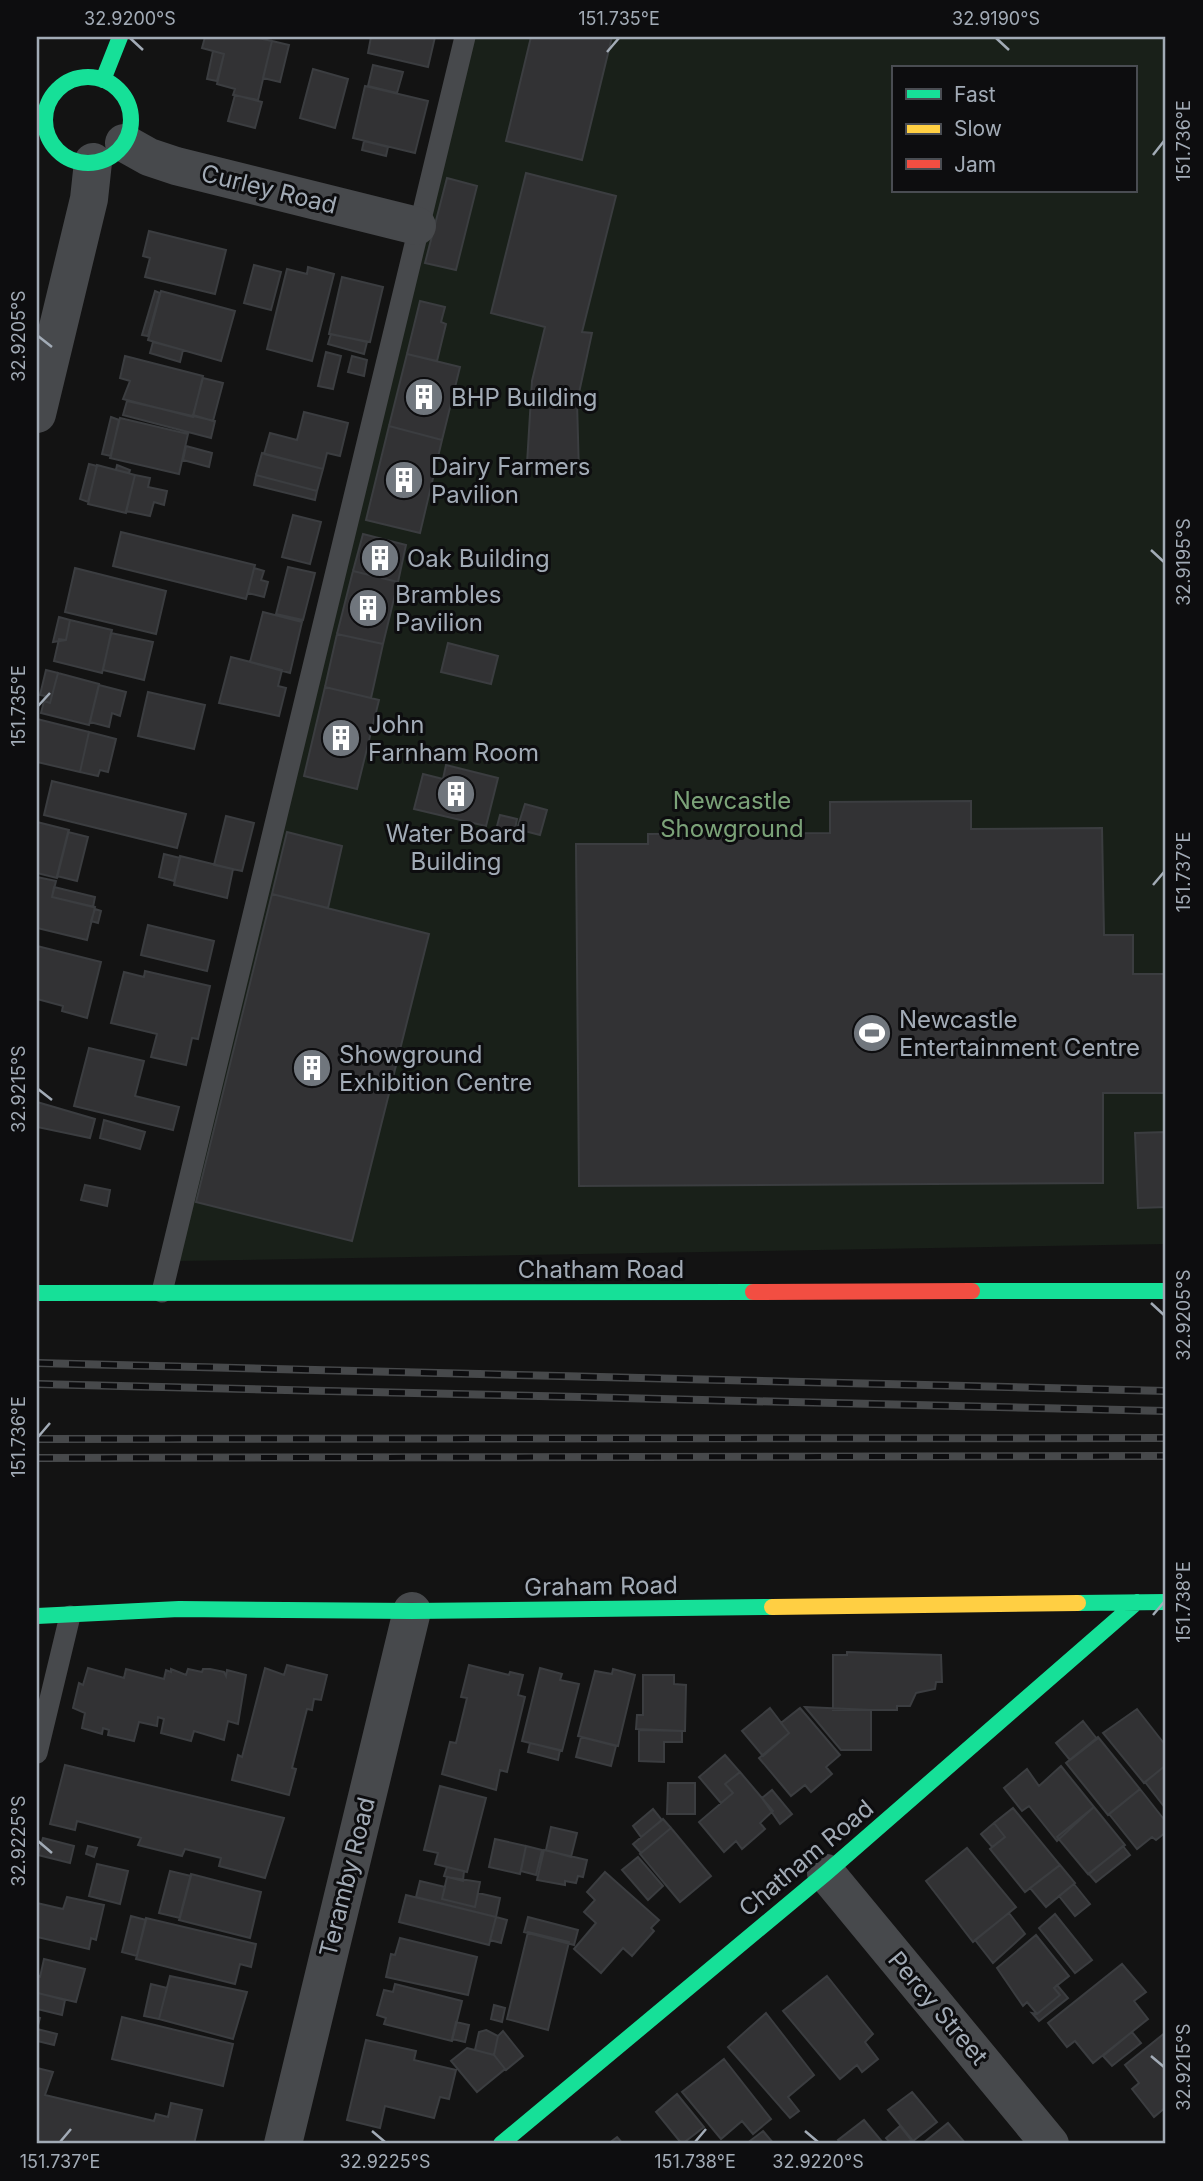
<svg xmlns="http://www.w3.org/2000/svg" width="1203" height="2181" font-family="Inter,sans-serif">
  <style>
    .green { fill: #192019; fill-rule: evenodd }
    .building { fill: #323234; stroke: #3b3d40; stroke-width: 2 }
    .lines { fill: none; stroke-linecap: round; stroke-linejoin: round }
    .lane { stroke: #47494c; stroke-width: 21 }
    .street { stroke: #47494c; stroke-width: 38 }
    .fast { stroke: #16e098; stroke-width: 16 }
    .slow { stroke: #ffcf43; stroke-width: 16 }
    .jam { stroke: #f24e42; stroke-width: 16 }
    .rail-casing { stroke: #47494b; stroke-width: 8 }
    .rail { stroke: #0d0d0f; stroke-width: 5; stroke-dasharray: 16; stroke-linecap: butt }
    .ticks { fill: none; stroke: #a2abb6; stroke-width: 2.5 }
    .labels { text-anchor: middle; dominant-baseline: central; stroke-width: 6; stroke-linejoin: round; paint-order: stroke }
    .street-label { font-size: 24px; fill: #a2abb6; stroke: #0d0d0f }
    .poi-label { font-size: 24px; fill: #a2abb6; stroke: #0d0d0f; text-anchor: start }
    .park-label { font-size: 24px; fill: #7ba278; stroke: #0d0d0f }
    .neatline { fill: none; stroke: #a2abb6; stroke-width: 2.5 }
    .ticks-label { font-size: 18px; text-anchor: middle; fill: #a2abb6 }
  </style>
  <rect width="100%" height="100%" fill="#131313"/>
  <path class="green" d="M473 37H1166V1244L178 1261ZM893 68H1135V191H893Z"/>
  <path class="building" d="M205 37H253L272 41 258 100 233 95 235 89 217 84 224 54 202 48Z
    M371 37H435L428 67 368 53Z
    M531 37H612L582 160 506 141Z
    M272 41 289 45 280 82 263 78Z
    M213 51 224 54 217 81 207 79Z
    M373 65 403 72 397 93 368 86Z
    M313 69 348 79 335 128 300 118Z
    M365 86 428 101 415 153 353 138Z
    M235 95 262 102 255 128 228 121Z
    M364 141 388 147 386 156 362 150Z
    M526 173 616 196 582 332 592 333 577 402 579 473 527 464 532 381 545 327 491 313Z
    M447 178 477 186 456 270 425 263Z
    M149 231 226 250 215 294 145 277 150 258 143 256Z
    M254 265 281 272 271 310 244 303Z
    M308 267 334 274 312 361 267 349 287 269 307 274Z
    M342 277 383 287 370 342 329 334Z
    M155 291 160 293 148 336 142 335Z
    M161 291 235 311 221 361 148 340Z
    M420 301 445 307 441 322 446 324 437 361 407 354Z
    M331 334 367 342 364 354 328 344Z
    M153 342 183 350 180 362 150 353Z
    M326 352 341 356 333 389 318 386Z
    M407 354 460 367 442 440 389 426Z
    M125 356 203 376 193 417 123 399 130 381 120 378Z
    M352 356 367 360 364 376 348 372Z
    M203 378 223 383 213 421 193 415Z
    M127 401 215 421 211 438 123 415Z
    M304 412 348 423 340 456 327 453 323 469 264 454 270 433 297 440Z
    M111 417 119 420 111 456 102 454Z
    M120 418 188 434 179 474 110 458Z
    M389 426 442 440 420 533 366 520Z
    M186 446 212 453 209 467 183 460Z
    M262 453 323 469 317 491 256 475Z
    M89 464 97 466 88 502 80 499Z
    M97 465 135 475 126 513 88 504Z
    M117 465 130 470 129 473 116 470Z
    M135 475 150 478 148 487 167 491 164 505 154 502 150 516 126 511Z
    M256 475 317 491 315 500 254 485Z
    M293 515 321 522 310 564 282 557Z
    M121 532 255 565 246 599 113 566Z
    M363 534 406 545 398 582 353 571Z
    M288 567 315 573 303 620 276 614Z
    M75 568 166 591 156 634 65 612Z
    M254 568 264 571 261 580 268 582 264 597 248 593Z
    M353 571 398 582 383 644 337 634Z
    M263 612 302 622 290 673 250 662Z
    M59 617 70 620 66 640 53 642Z
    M70 620 112 630 102 673 54 661 59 639 66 640Z
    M111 633 153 642 144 680 103 670Z
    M337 634 383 644 371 698 325 687Z
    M448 643 498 656 491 684 441 672Z
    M231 657 282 670 278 686 286 688 279 716 219 703Z
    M46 670 58 673 50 703 44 701 45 696 40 695Z
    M58 673 99 684 89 725 41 713 44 701 50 703Z
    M99 685 126 692 120 716 112 713 109 727 90 722Z
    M325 687 379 700 357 789 304 776Z
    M148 692 205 705 194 749 138 736Z
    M37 719 89 732 80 772 37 762Z
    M89 732 116 739 108 772 100 770 98 776 80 772Z
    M446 765 498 778 486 826 414 809 423 774 443 779Z
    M52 781 186 814 177 848 44 815Z
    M971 801V829L1102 828 1104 935H1133V974H1166V1093H1103V1183L579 1186 576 844H648V834L830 833V802Z
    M525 804 547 810 540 835 517 829Z
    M500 815 517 819 514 834 496 830Z
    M226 816 254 823 242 871 214 865Z
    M37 822 69 830 57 878 37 873Z
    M68 832 88 837 77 881 57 876Z
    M287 832 342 846 328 908 272 894Z
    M164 854 180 858 174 881 159 877Z
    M180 856 233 869 227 898 174 885Z
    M37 877 56 881 52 897 95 907 87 940 37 928Z
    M54 887 95 897 93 907 52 897Z
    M272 894 429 934 352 1241 196 1202Z
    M95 909 101 911 98 923 91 921Z
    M148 925 214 941 207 971 141 955Z
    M37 946 101 962 87 1018 62 1011 63 1006 37 999Z
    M145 971 210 986 198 1039 192 1038 186 1065 151 1057 157 1034 111 1023 124 972 144 977Z
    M89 1048 144 1061 135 1096 179 1107 173 1130 74 1106Z
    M37 1102 95 1119 90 1138 37 1127Z
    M104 1120 145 1132 140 1149 100 1138Z
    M1166 1132V1207L1138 1208 1135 1133Z
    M85 1185 110 1190 107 1206 81 1200Z
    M847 1652 941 1655 942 1682H936L935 1689 916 1693 910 1706H897V1710H833V1655H847Z
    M287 1665 327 1675 321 1700 314 1699 312 1710 307 1709 292 1768 296 1769 289 1795 232 1780 238 1755 242 1757 265 1668 284 1675Z
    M469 1665 509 1675 510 1672 523 1675 518 1695 525 1697 507 1772 500 1770 496 1790 442 1774 450 1742 456 1743 467 1698 461 1697Z
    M88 1668 124 1678 126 1669 164 1679 166 1670 171 1672V1669L186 1675 188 1669 202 1672 203 1669H210L224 1672 226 1676 227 1670 246 1675 238 1724 228 1721 224 1740 194 1731 191 1741 161 1733 164 1719 158 1717 157 1726 139 1722 134 1741 108 1735 109 1730 103 1728 102 1734 82 1728 85 1713 73 1708 79 1683 83 1685Z
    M540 1668 562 1674 560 1680 579 1684 562 1751 522 1741Z
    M613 1669 635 1675 618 1746 578 1736 595 1671 612 1674Z
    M643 1675H674V1684L686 1685 685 1731 636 1729 637 1715H643Z
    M805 1707 871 1710V1750H841Z
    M770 1708 789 1733 763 1756 742 1731Z
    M800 1708 840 1755 826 1767 832 1774 811 1792 805 1785 791 1796 759 1758 789 1733 781 1723Z
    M1137 1709 1166 1746V1765L1144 1783 1103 1733Z
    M1083 1721 1097 1739 1070 1760 1056 1743Z
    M639 1730 682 1731V1742H664V1762L639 1761Z
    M581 1737 616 1746 611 1766 576 1757Z
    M1098 1737 1140 1789 1108 1815 1066 1763Z
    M530 1743 560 1750 558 1760 528 1752Z
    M725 1755 740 1772 725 1784 733 1793 721 1803 699 1777Z
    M65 1765 284 1818 265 1878 219 1866 221 1858 185 1849 182 1856 138 1845 141 1838 77 1821 75 1830 50 1824Z
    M1166 1765V1809L1145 1782Z
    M1061 1766 1094 1807 1057 1841 1029 1806 1022 1811 1004 1788 1027 1769 1039 1786Z
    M740 1772 773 1811 760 1823 765 1829 742 1849 736 1841 724 1852 699 1822 733 1793 725 1784Z
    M668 1783H695V1814H667Z
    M440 1786 486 1798 467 1872 435 1864 438 1853 424 1850Z
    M1140 1789 1166 1822V1832L1156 1840 1152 1837 1137 1849 1109 1814Z
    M772 1790 792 1814 780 1824 762 1798Z
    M1094 1807 1125 1845 1088 1874 1057 1837Z
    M1013 1808 1060 1865 1025 1892 990 1849 1005 1837 994 1823Z
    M653 1809 662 1820 641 1837 633 1826Z
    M663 1819 671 1828 641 1853 633 1844Z
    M994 1823 1005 1837 992 1847 981 1834Z
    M551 1827 577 1833 571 1857 546 1850Z
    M671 1828 711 1876 680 1902 640 1854Z
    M43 1838 74 1846 70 1863 38 1855Z
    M495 1839 526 1846 520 1874 489 1867Z
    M88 1846 97 1848 94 1857 86 1854Z
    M526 1846 542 1850 536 1875 521 1871Z
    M1123 1846 1130 1855 1096 1882 1089 1874Z
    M967 1848 1016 1907 973 1942 926 1881Z
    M544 1850 587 1860 583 1877 578 1876 576 1883 565 1881V1885L537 1880Z
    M638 1857 663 1886 648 1900 622 1870Z
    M97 1864 128 1871 120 1904 89 1896Z
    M1060 1865 1075 1883 1046 1907 1030 1888Z
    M447 1867 464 1871 463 1881 444 1876Z
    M170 1871 191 1876 180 1918 159 1913Z
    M605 1872 659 1920 651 1928 654 1931 632 1956 623 1948 601 1973 574 1949 596 1923 584 1912 595 1900 587 1892Z
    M191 1874 261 1892 250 1938 179 1920Z
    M447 1877 480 1882 475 1907 442 1899Z
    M420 1881 445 1887 442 1899 475 1907 478 1893 500 1898 496 1917 416 1897Z
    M1074 1884 1090 1904 1075 1916 1059 1896Z
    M406 1895 496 1917 489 1945 399 1922Z
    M67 1897 104 1905 96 1940 91 1938 89 1949 37 1937V1903L63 1909Z
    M1009 1913 1025 1934 993 1963 975 1940Z
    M1055 1914 1092 1960 1075 1973 1039 1928Z
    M131 1916 146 1920 137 1956 122 1952Z
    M496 1917 507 1920 501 1943 490 1940Z
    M528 1917 578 1930 574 1945 524 1932Z
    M146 1918 256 1944 251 1967 240 1964 235 1984 136 1959Z
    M528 1932 569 1942 548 2030 507 2019Z
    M1036 1935 1069 1976 1054 1988 1060 1995 1037 2014 1027 2002 1023 2006 997 1968Z
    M400 1938 477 1957 468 1995 386 1977 391 1954 395 1955Z
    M44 1959 85 1969 76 2002 37 1993V1976L40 1977Z
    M1122 1964 1146 1992 1134 2001 1148 2019 1093 2063 1075 2041 1067 2047 1048 2023Z
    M170 1976 247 1992 233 2039 159 2019Z
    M827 1976 873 2034 865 2042 878 2059 862 2072 857 2065 840 2079 783 2011Z
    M151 1984 167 1988 159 2019 144 2016Z
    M395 1984 462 2001 452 2041 384 2024 386 2018 377 2015 384 1990 393 1992Z
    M1057 1985 1068 1998 1039 2021 1032 2013 1037 2014 1060 1995 1054 1988Z
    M38 1993 65 2000 62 2015 37 2009Z
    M494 2005 505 2008 502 2022 491 2019Z
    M766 2013 814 2075 788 2097 799 2111 790 2118 728 2047Z
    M37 2017 40 2018 37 2029 57 2034 54 2045 37 2041Z
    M122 2017 233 2044 223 2086 112 2059Z
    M456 2022 469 2025 465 2042 452 2039Z
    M486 2030 498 2036 494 2055 475 2050 479 2032Z
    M503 2031 523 2056 506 2070 494 2055 498 2036Z
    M1132 2032 1141 2043 1112 2066 1103 2056Z
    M1166 2032V2107L1154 2117 1132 2089 1139 2083 1125 2065Z
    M366 2040 416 2051 414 2060 456 2070 449 2099 440 2097 434 2118 385 2106 380 2128 347 2120Z
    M467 2048 494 2055 505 2069 477 2092 451 2061Z
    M724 2059 771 2119 753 2134 742 2121 721 2139 682 2092Z
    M37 2068 53 2072 45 2095 154 2121 156 2114 168 2117 171 2103 202 2110 194 2144H37Z
    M912 2092 937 2122 913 2141 888 2110Z
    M677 2094 704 2127 682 2144 656 2112Z
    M864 2120 884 2144H841L838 2140Z
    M948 2123 966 2144H922Z
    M900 2126 911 2140 906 2144H891L886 2138Z
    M763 2131 774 2144H746Z
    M617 2137 623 2144H608Z"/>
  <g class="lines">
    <path class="lane" d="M162 1292 465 37
      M37 1753 70 1616"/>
    <path class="street" d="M124 143 149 157 176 166 417 226
      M37 414 89 199 93 162
      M826 1873 1050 2144
      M283 2144 412 1611"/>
    <path class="fast" d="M45 120a43 43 0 1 1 86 0a43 43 0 1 1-86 0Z
      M103 80 120 37
      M972 1291H1166
      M37 1293 753 1292
      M1078 1603 1166 1602
      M37 1616 179 1609 412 1611 772 1607
      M501 2144 826 1873 1137 1602"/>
    <path class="slow" d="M772 1607 1078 1603"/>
    <path class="jam" d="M753 1292 972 1291"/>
    <g class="rail-casing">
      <path id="rail" d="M37 1363 1166 1391
        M37 1384 1166 1411
        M37 1439 1166 1438
        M37 1458 1166 1456"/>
    </g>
    <use href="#rail" class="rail"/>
  </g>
  <path class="ticks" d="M130 38 143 50M996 38 1009 50M607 52 619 38M1153 155 1164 141M38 336 52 347M1151 550 1164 562M38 706 50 693M1153 885 1164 872M38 1089 52 1100M1151 1303 1164 1315M38 1437 50 1423M1153 1615 1164 1602M38 1841 52 1853M1151 2056 1164 2067M372 2131 385 2142M805 2131 818 2142M60 2142 71 2129M695 2142 706 2129"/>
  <defs>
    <g id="building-disc" transform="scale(2.0125)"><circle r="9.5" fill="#70767d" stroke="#0d0d0f"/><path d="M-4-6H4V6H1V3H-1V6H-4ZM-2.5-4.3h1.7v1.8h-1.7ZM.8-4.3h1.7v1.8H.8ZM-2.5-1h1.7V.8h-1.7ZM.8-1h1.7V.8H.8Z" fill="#fff"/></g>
    <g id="stadium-disc" transform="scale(2.0125)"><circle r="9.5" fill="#70767d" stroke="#0d0d0f"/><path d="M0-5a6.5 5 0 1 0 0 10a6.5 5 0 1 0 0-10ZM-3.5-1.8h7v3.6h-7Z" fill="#fff"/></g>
  </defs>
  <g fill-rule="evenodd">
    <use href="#building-disc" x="424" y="397"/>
    <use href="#building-disc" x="404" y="480"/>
    <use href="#building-disc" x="380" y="558"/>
    <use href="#building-disc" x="368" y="608"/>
    <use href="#building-disc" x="341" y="738"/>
    <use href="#building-disc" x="456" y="794"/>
    <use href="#stadium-disc" x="872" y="1033"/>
    <use href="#building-disc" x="312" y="1068"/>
  </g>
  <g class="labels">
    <g class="street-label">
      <text transform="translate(269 189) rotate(14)">Curley Road</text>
      <text x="601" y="1269">Chatham Road</text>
      <text transform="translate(601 1586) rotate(-1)">Graham Road</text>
      <text transform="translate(806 1858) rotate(-40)">Chatham Road</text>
      <text transform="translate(347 1877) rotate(-76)">Teramby Road</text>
      <text transform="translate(938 2008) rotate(50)">Percy Street</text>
    </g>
    <g class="poi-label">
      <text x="451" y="397">BHP Building</text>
      <text x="431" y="466">Dairy Farmers<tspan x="431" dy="28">Pavilion</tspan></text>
      <text x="407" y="558">Oak Building</text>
      <text x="395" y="594">Brambles<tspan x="395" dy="28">Pavilion</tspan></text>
      <text x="368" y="724">John<tspan x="368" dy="28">Farnham Room</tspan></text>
      <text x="456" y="833" text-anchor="middle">Water Board<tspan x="456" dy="28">Building</tspan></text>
      <text x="899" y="1019">Newcastle<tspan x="899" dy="28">Entertainment Centre</tspan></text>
      <text x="339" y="1054">Showground<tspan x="339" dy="28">Exhibition Centre</tspan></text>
    </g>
    <g class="park-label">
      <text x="732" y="800">Newcastle<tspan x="732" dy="28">Showground</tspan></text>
    </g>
  </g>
  <rect width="1203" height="2181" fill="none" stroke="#0d0d0f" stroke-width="77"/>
  <rect x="892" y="66" width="245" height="126" fill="#0d0d0f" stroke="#494c52" stroke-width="2"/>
  <rect x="906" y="89" width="35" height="10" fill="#16e098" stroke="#494c52" stroke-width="2"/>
  <text x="954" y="102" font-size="21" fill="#a2abb6">Fast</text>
  <rect x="906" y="124" width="35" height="10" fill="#ffcf43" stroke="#494c52" stroke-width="2"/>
  <text x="954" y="136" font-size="21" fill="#a2abb6">Slow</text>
  <rect x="906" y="159" width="35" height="10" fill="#f24e42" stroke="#494c52" stroke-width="2"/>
  <text x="954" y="172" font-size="21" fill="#a2abb6">Jam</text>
  <rect x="38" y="38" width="1126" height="2104" class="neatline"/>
  <g class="ticks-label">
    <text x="130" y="25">32.9200°S</text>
    <text x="619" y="25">151.735°E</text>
    <text x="996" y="25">32.9190°S</text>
    <text transform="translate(1184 141) rotate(-90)" y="6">151.736°E</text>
    <text transform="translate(19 336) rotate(-90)" y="6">32.9205°S</text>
    <text transform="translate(1184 562) rotate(-90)" y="6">32.9195°S</text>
    <text transform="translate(19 706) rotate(-90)" y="6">151.735°E</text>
    <text transform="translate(1184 872) rotate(-90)" y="6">151.737°E</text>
    <text transform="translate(19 1089) rotate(-90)" y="6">32.9215°S</text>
    <text transform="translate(1184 1315) rotate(-90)" y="6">32.9205°S</text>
    <text transform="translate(19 1437) rotate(-90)" y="6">151.736°E</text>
    <text transform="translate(1184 1602) rotate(-90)" y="6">151.738°E</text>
    <text transform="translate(19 1841) rotate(-90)" y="6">32.9225°S</text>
    <text transform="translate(1184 2067) rotate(-90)" y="6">32.9215°S</text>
    <text x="60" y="2168">151.737°E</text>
    <text x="385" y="2168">32.9225°S</text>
    <text x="695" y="2168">151.738°E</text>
    <text x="818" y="2168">32.9220°S</text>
  </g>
</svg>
